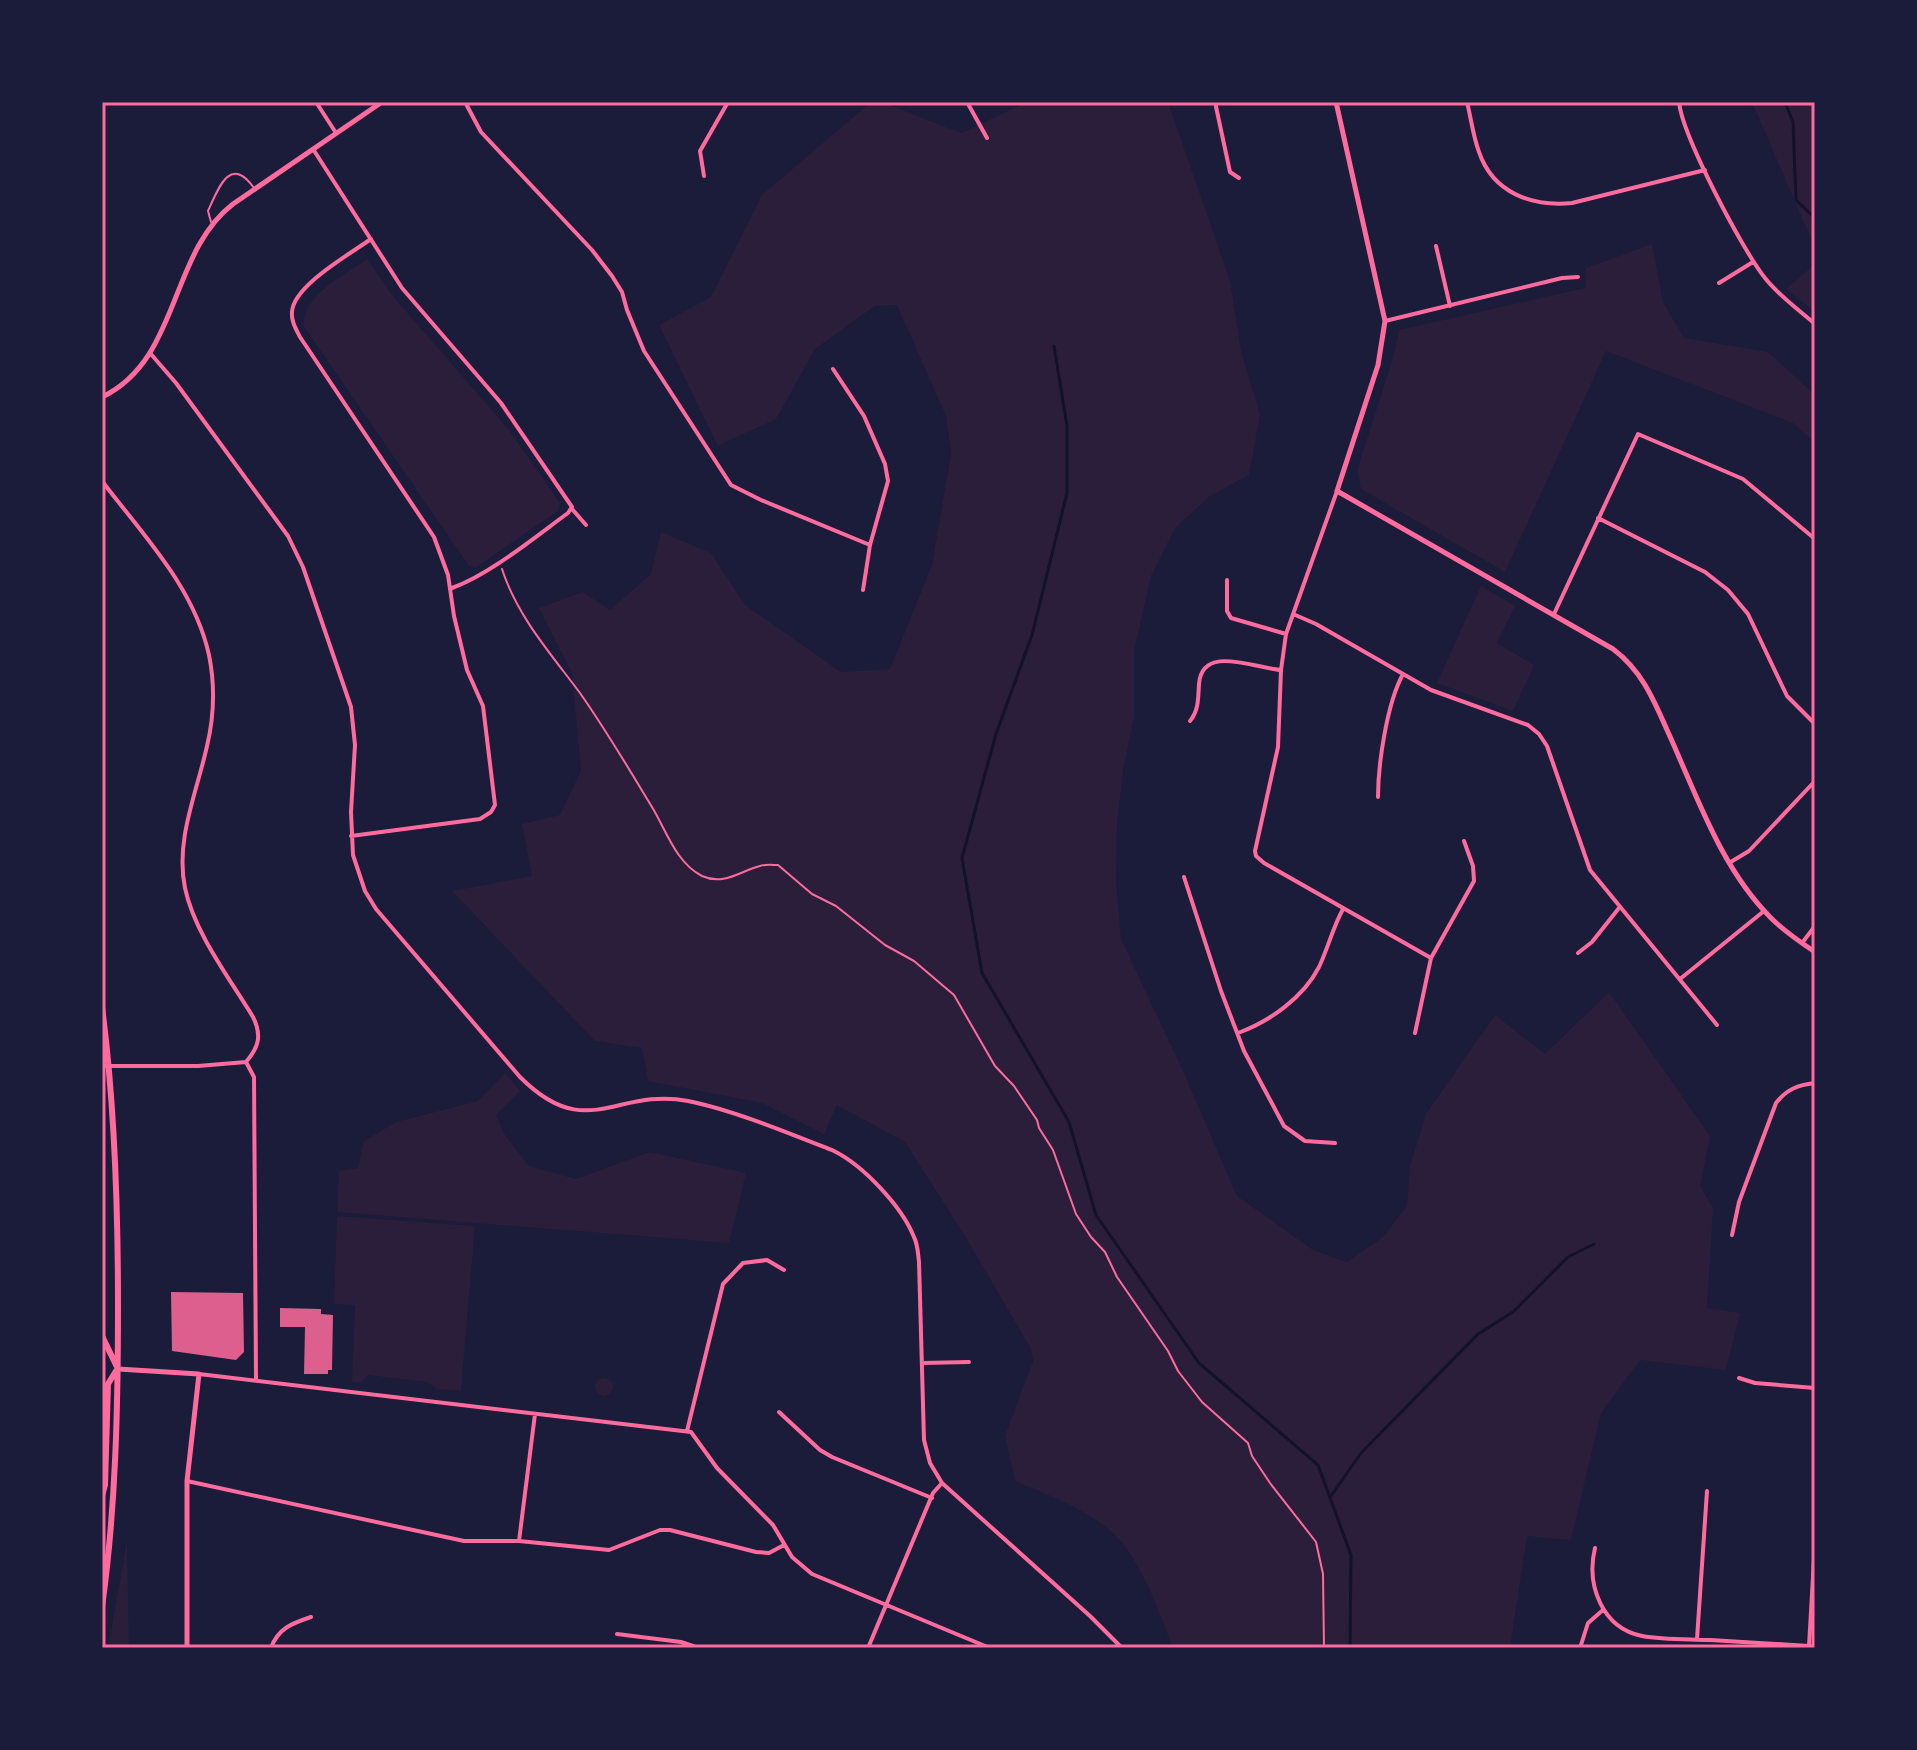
<svg xmlns="http://www.w3.org/2000/svg" width="1917" height="1750" font-family="Overpass,sans-serif">
  <style>
    .green { fill: #2a1e3b }
    .lines { fill: none; stroke-linecap: round; stroke-linejoin: round }
    .stream { stroke: #12122b; stroke-width: 3 }
    .building { fill: #dd5f8e }
    .path { stroke: #ff6b9d; stroke-width: 2 }
    .service { stroke: #ff6b9d; stroke-width: 2 }
    .minor { stroke: #ff6b9d; stroke-width: 4 }
    .tertiary { stroke: #ff6b9d; stroke-width: 5 }
    .trunk { stroke: #ff6b9d; stroke-width: 6 }
    .neatline { fill: none; stroke: #ff6b9d; stroke-width: 3 }
  </style>
  <rect width="100%" height="100%" fill="#1b1b3a"/>
  <path class="green" d="M871 102H882L961 133 1027 102H1168L1230 281 1241 351 1260 415 1249 475 1210 496 1175 528 1151 576 1134 651V716L1123 771 1117 822 1116 882 1121 939 1183 1071 1237 1196 1313 1250 1347 1262 1383 1237 1407 1206 1410 1166 1426 1114 1495 1015 1545 1054 1609 992 1710 1136 1700 1186 1713 1208 1707 1308 1740 1313 1726 1370 1640 1360 1601 1413 1571 1540 1527 1536 1510 1648H1172C1163 1617 1137 1554 1113 1533 1085 1508 1048 1495 1015 1481L1005 1436 1033 1361 1031 1349 965 1236 905 1142 837 1105 824 1134 762 1103 648 1081 642 1048 595 1041 452 891 532 876 522 824 560 815 581 770 572 673 539 608 583 592 610 610 651 574 661 532 711 553 745 605 841 672 890 669 932 565 951 454 946 416 897 305 875 306 815 349 776 419 718 446 659 325 711 297 762 195Z
    M1752 102H1815V248Z
    M1652 244 1663 302 1684 338 1768 352 1815 395V443L1793 423 1606 351 1505 572 1361 489 1357 470 1393 358 1399 330 1585 288 1586 268Z
    M367 259 392 295 509 430 560 503 558 511 475 568 469 566 303 325C306 292 342 277 367 259Z
    M1815 264V312L1786 289Z
    M1481 586 1515 606 1497 643 1534 665 1513 711 1437 683Z
    M505 1073 520 1091 496 1115 505 1135 529 1166 576 1179 650 1152 746 1173 729 1243 337 1212 339 1171 358 1168 364 1141 396 1122 478 1101Z
    M337 1216 475 1226 461 1391 437 1389 427 1382 368 1375 362 1382H352L355 1305 334 1304Z
    M595 1387a9 9 0 1 1 18 0a9 9 0 1 1-18 0Z
    M127 1541 129 1648H108Z"/>
  <g class="lines">
    <path class="stream" d="M1785 102 1793 122 1796 200 1815 218
      M1054 346 1067 426V493L1032 635 996 734 962 858 982 973 1069 1122 1096 1215 1199 1363 1318 1465 1351 1555 1350 1648
      M1331 1496 1361 1453 1478 1334 1513 1312 1568 1257 1594 1244"/>
  </g>
  <path class="building" d="M171 1292 243 1293 244 1352 236 1360 172 1351Z
    M280 1308 321 1309V1314L333 1315 332 1370H328V1374H304L305 1327H280Z"/>
  <g class="lines">
    <path class="path" d="M502 569C517 616 551 654 580 693 606 730 629 769 652 807 666 830 676 863 702 876 724 886 740 871 760 866 765 864 773 865 778 865L812 894 836 906 885 945 914 961 954 995 995 1066 1014 1086 1037 1120 1039 1128 1053 1150 1076 1214 1091 1237 1105 1252 1117 1277 1168 1351 1178 1371 1202 1402 1248 1443 1252 1456 1270 1483 1316 1542 1323 1574 1324 1648"/>
    <path class="service" d="M211 222 208 211C218 189 230 154 254 188"/>
    <path class="minor" d="M316 102 336 133
      M465 102 481 132 592 250 612 276 622 292 627 310 644 351 731 485 761 500 870 545
      M967 102 987 138
      M1215 102 1230 172 1239 178
      M1467 102C1471 118 1473 136 1479 152 1493 193 1532 207 1572 203L1705 170
      M1679 102C1682 135 1743 251 1765 278 1779 296 1798 309 1815 324
      M313 149 402 288 501 403 572 507 568 513C535 537 489 575 452 588
      M704 176 700 151 728 102
      M1436 246 1450 306
      M1719 283 1753 262
      M1385 321 1562 278 1578 277
      M150 353 176 383 288 536 303 567 351 707 355 745 351 812 353 855 365 891 376 909 520 1077C587 1144 616 1087 688 1101 733 1110 791 1134 834 1151 864 1166 902 1207 914 1237 918 1245 918 1254 919 1262L924 1440 930 1463 942 1483 1090 1616 1122 1648
      M833 369 864 416 885 464 888 481 870 545 863 590
      M102 481C143 535 194 587 209 655 215 685 214 717 207 746 197 792 175 840 185 888 194 932 230 979 253 1017 262 1035 259 1047 246 1062L254 1077 256 1380
      M1337 491 1286 634 1281 670 1278 747 1255 851 1256 856 1264 863 1431 958 1415 1033
      M572 509 586 525
      M1598 518 1705 572 1728 590 1748 614 1787 696 1815 724
      M1227 580V611L1231 618 1286 634
      M1293 614 1316 624 1431 690 1528 725 1539 734 1547 746 1590 870 1717 1025
      M1554 614 1638 434 1743 479 1815 539
      M1190 721C1199 710 1198 698 1199 684 1202 644 1254 668 1281 670
      M1378 797C1378 764 1387 703 1403 674
      M351 836 480 819 491 812 495 805 483 706 467 670 454 616 448 575 434 537 300 337C296 329 291 321 292 312 293 286 350 254 371 239
      M1729 863 1749 851 1815 781
      M1184 877 1221 991 1244 1051 1284 1126 1305 1141 1335 1143
      M1802 943 1815 926
      M1578 953 1592 942 1619 908
      M1431 958 1474 881 1473 866 1464 841
      M1680 979 1764 911
      M1238 1033C1270 1021 1303 998 1319 967 1328 948 1333 927 1343 909
      M102 1066H198L246 1062
      M1732 1235 1739 1202 1776 1103C1787 1089 1798 1085 1815 1083
      M922 1363 969 1362
      M199 1374 691 1432 717 1468 773 1525 792 1557 812 1574 990 1648
      M1739 1378 1755 1383 1815 1388
      M779 1412 820 1450 832 1457 932 1498
      M687 1431 723 1284 743 1263 767 1260 784 1270
      M187 1481 464 1541H519L609 1550 660 1530H670L756 1552 769 1553 784 1545
      M519 1541 535 1414
      M1595 1548C1586 1585 1602 1628 1642 1636 1664 1640 1688 1639 1710 1640 1743 1642 1776 1644 1809 1646
      M617 1634 681 1642 699 1648
      M1697 1639 1707 1491
      M1809 1646 1815 1542
      M271 1648C278 1628 293 1623 311 1617
      M868 1648 933 1493 942 1483
      M1580 1648 1588 1623 1603 1610"/>
    <path class="tertiary" d="M1336 102 1385 321 1378 365 1337 491 1613 649C1645 673 1656 706 1672 741 1699 802 1723 870 1771 918 1784 931 1800 942 1815 952
      M102 397C180 360 169 253 233 204L382 102
      M118 1369 199 1374 187 1481V1648"/>
    <path class="trunk" d="M102 1007C115 1106 118 1204 118 1304 118 1405 116 1507 102 1607
      M102 1336 118 1369
      M102 1496 105 1485 108 1384 116 1371"/>
  </g>
  <rect width="1917" height="1750" fill="none" stroke="#1b1b3a" stroke-width="208"/>
  <rect x="104" y="104" width="1709" height="1542" class="neatline"/>
</svg>
